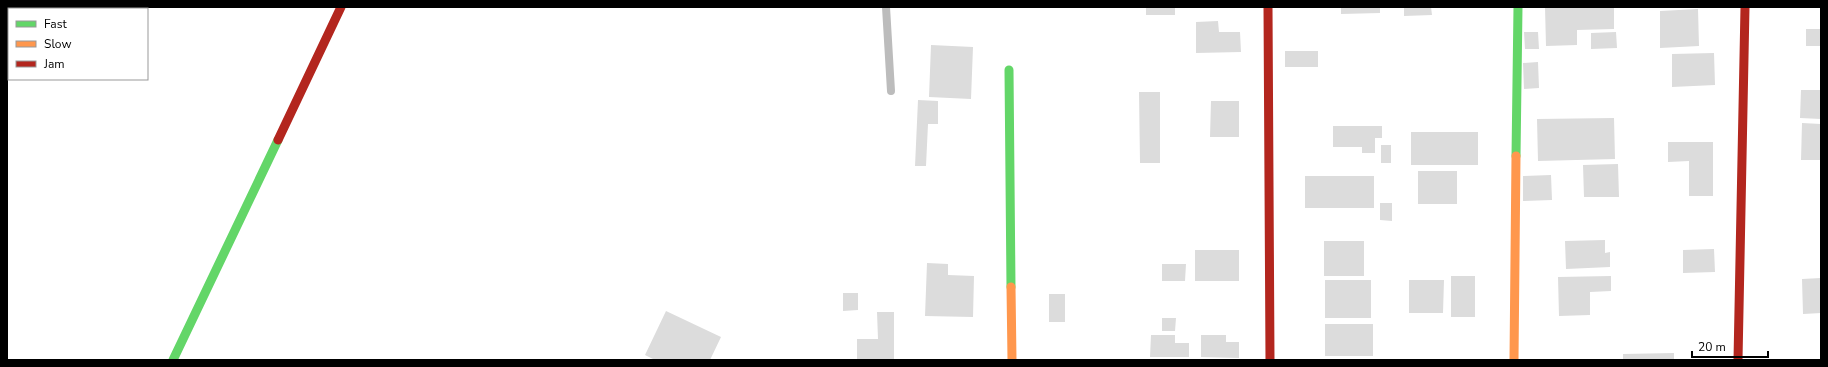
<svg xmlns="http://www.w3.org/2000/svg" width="1828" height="367" font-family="'Nunito Sans',sans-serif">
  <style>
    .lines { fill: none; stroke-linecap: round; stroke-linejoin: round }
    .stream { stroke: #bcbcbc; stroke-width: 8 }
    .building { fill: #dcdcdc }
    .fast { stroke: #63d668; stroke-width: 9 }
    .slow { stroke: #ff974d; stroke-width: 9 }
    .jam { stroke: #b3261e; stroke-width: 9 }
  </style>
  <rect width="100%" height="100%" fill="#fff"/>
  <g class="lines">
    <path class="stream" d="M886 7 891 91"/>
  </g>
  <path class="building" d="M1146 7H1175V15H1146Z
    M1341 7H1380V13L1341 14Z
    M1404 7H1431L1432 15 1404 16Z
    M1545 7H1614V29L1577 30V45L1546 46Z
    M1698 9 1699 46 1660 48V11Z
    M1218 21 1219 32H1240L1241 52 1196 53V22Z
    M1806 29H1821V46H1806Z
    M1524 32H1538L1539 49H1525Z
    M1616 32 1617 48 1591 49V33Z
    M931 45 973 47 971 99 929 97Z
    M1285 51H1318V67H1285Z
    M1714 53 1715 85 1672 87V54Z
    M1538 62 1539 88 1524 89 1523 63Z
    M1801 90H1821V119L1800 118Z
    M1139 92H1160V163H1140Z
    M918 100 938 101V124H928L926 166H915Z
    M1211 101H1239V137H1210Z
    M1614 118 1615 159 1538 161 1537 119Z
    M1802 123 1821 124V160H1801Z
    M1333 126H1382V138H1375V153H1362V147H1333Z
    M1411 132H1478V165H1411Z
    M1668 142H1713V196H1689V161L1668 162Z
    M1381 145H1391V163H1381Z
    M1618 164 1619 197H1584L1583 165Z
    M1418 171H1457V204H1418Z
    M1551 175 1552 200 1523 201V176Z
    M1305 176H1374V208H1305Z
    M1380 203H1392V221L1380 220Z
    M1605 240V253L1610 252V267L1566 269 1565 241Z
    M1324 241H1364V276H1324Z
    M1714 249 1715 272 1683 273V250Z
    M1195 250H1239V281H1195Z
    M927 263 948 264V275L974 276 973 317 925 316Z
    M1162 264H1186L1185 281H1162Z
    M1451 276H1475V317H1451Z
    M1611 276V291L1590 292V315L1559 316 1558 277Z
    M1821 278V313L1803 314 1802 279Z
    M1325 280H1371V318H1325Z
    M1409 280H1444L1443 313H1409Z
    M843 293H858V310L843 311Z
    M1049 294H1065V322H1049Z
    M666 311 721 337 710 360H655L645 355Z
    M877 312H894V360H857V339H878Z
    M1162 318H1176L1175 331H1162Z
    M1325 324H1373V356H1325Z
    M1151 335H1175V343H1189V357H1150Z
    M1201 335H1226V342H1239V358L1201 357Z
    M1674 353V360H1623V354Z"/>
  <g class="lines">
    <path class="fast" d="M1009 70 1011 287
      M1516 156 1518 7
      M173 360 278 140"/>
    <path class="slow" d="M1011 287 1012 360
      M1514 360 1516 156"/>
    <path class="jam" d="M1268 7 1270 360
      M278 140 341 7
      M1738 360 1745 7"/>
  </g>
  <rect width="1828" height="367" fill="none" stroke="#000000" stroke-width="16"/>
  <rect x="8" y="8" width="140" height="72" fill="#ffffff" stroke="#999999"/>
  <rect x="16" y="21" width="20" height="6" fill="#63d668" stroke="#999999"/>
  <text x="44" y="28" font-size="12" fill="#000000">Fast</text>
  <rect x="16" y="41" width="20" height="6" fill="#ff974d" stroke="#999999"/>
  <text x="44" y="48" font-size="12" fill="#000000">Slow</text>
  <rect x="16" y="61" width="20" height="6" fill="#b3261e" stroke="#999999"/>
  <text x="44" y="68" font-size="12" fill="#000000">Jam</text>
  <path d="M1692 351v6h76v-6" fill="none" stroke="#000000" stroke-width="2"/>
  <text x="1698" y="351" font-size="12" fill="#000000" stroke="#ffffff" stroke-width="3" paint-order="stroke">20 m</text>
</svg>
